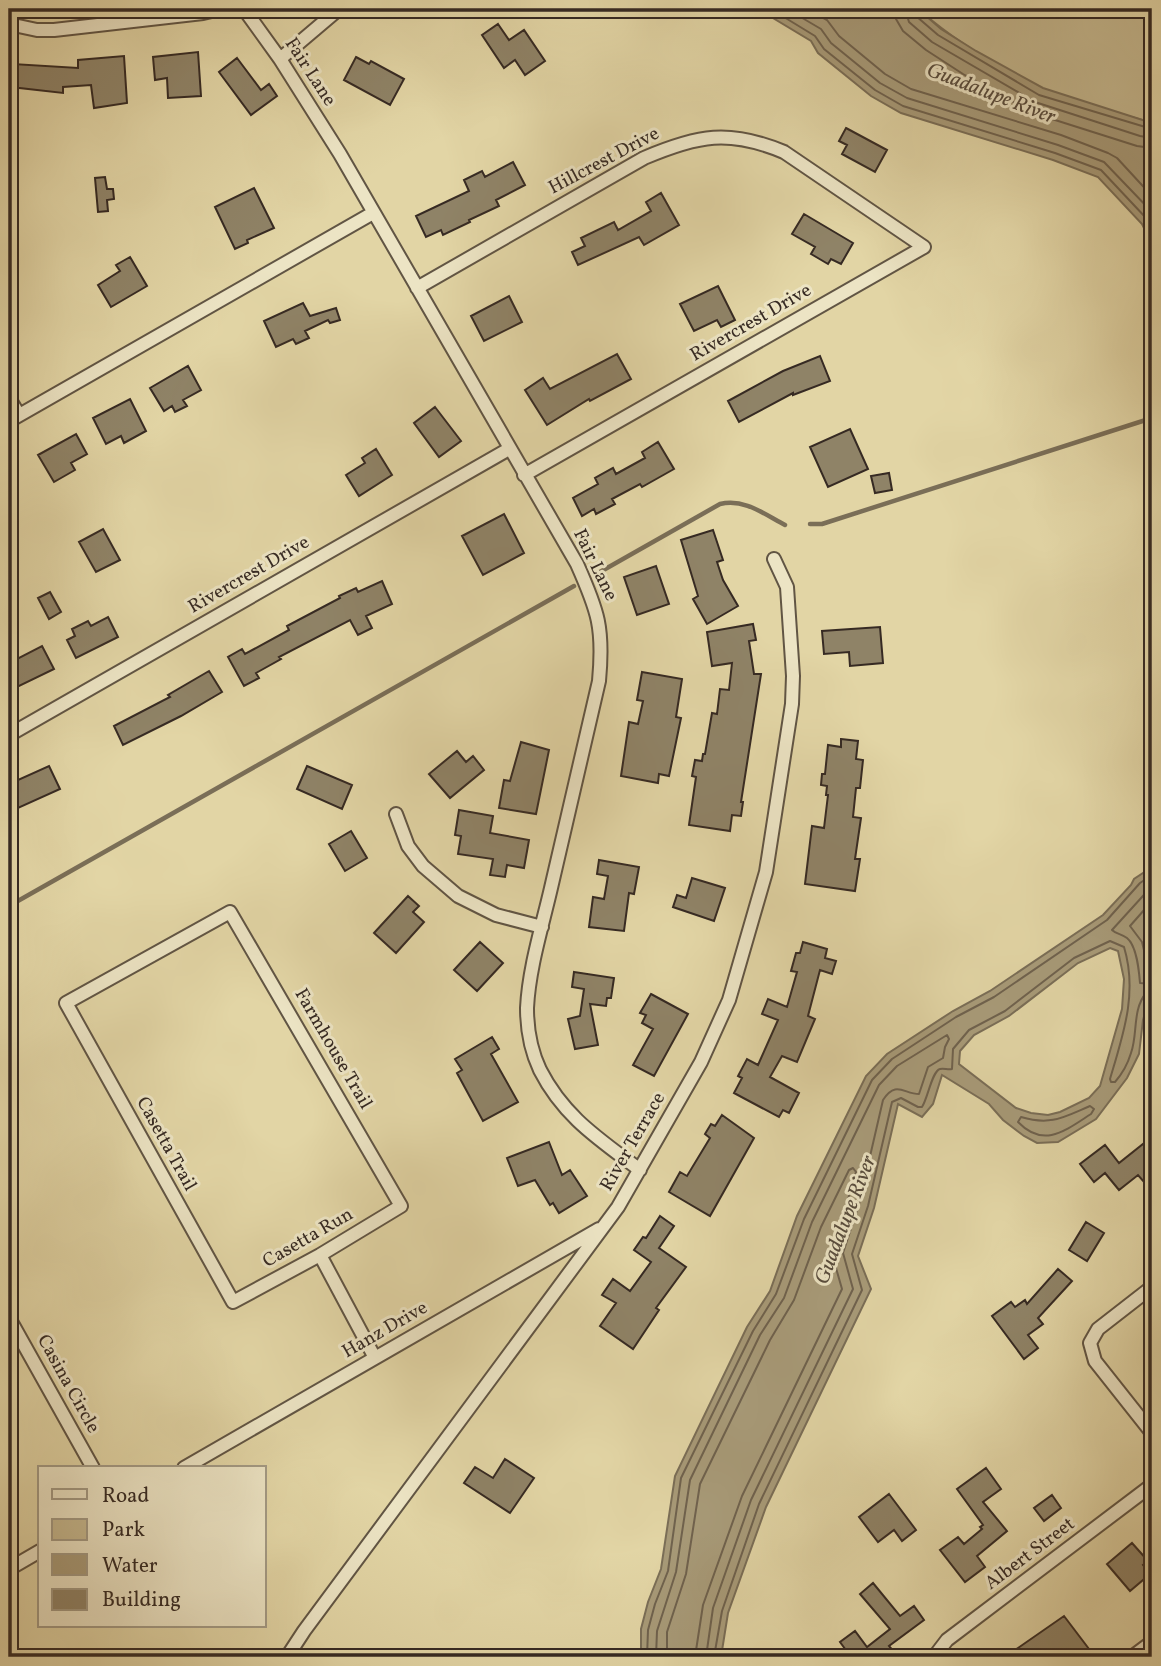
<svg xmlns="http://www.w3.org/2000/svg" width="1161" height="1666" font-family="Vollkorn,serif">
  <style>
    .green { fill: #c5b88f; stroke: #7e7159; stroke-width: 2 }
    .water { fill: #a89b79; stroke: #7a6e57; stroke-width: 2; fill-rule: evenodd }
    .lines { fill: none; stroke-linecap: round; stroke-linejoin: round }
    .shore { stroke: #6f624e; stroke-width: 2 }
    .stream { stroke: #7a6e57; stroke-width: 4.5 }
    .building { fill: #8f8367; stroke: #362a23; stroke-width: 2 }
    .street-casing { stroke: #615544; stroke-width: 16 }
    .street { stroke: #ece4c4; stroke-width: 12 }
    .labels { text-anchor: middle; dominant-baseline: central; stroke-width: 6; stroke-linejoin: round; paint-order: stroke }
    .street-label { font-size: 19px; fill: #362a23; stroke: #ece4c4 }
    .water-label { font-size: 21px; font-style: italic; fill: #584c3d; stroke: #ece4c4 }
  </style>
  <rect width="100%" height="100%" fill="#e2d5a5"/>
  <filter id="stains"><feTurbulence type="fractalNoise" baseFrequency=".00286" numOctaves="4"/><feColorMatrix values="0 0 0 0 .2 0 0 0 0 .09 0 0 0 0 .02 0 0 0 .5 -.17"/></filter>
  <radialGradient id="worn" r=".72"><stop offset=".6" stop-color="#630" stop-opacity="0"/><stop offset="1" stop-color="#630" stop-opacity=".3"/></radialGradient>
  <path class="green" d="M918 9H1152V116L1145 121C1112 111 1071 102 1041 88 997 67 954 40 918 9Z"/>
  <path class="water" d="M767 9H918L941 29 976 51 1043 88 1152 123V244L1142 224 1098 177 1053 160 901 113 871 96 818 53 811 41 773 18Z
    M1152 867V990L1143 1020 1139 1054 1127 1078 1096 1119 1058 1142 1037 1143 1024 1136 1003 1120 989 1104 942 1075 933 1104 922 1117 898 1104 874 1208 858 1256 871 1289 766 1507 728 1613 721 1657H641V1629L648 1602 661 1569 675 1476 747 1327 770 1291 797 1216 866 1076 887 1054 953 1011 990 991 1103 915 1131 885 1134 879ZM1110 948 1118 951 1124 979 1122 1009 1100 1086 1089 1098 1060 1112 1048 1115 1031 1113 1016 1108 959 1064 960 1051 974 1035 1009 1016 1078 963Z"/>
  <g class="lines">
    <path class="shore" d="M775 9 779 14 815 36 824 49 875 90 903 106 1055 153 1101 170 1147 219 1152 228
      M787 9 821 29 831 43 880 83 907 98 1058 145 1104 162 1152 212
      M807 9 827 20 839 36 885 74 911 89 1061 135 1108 153 1117 158 1152 196
      M894 9 896 19 903 31 926 50 963 74 1033 113 1137 146 1152 148
      M905 9 909 22 932 42 1035 102 1140 136 1152 138
      M914 9 916 16 938 35 1039 95 1152 129
      M1152 886 1112 930C1116 934 1122 934 1127 938 1137 946 1139 971 1140 983L1152 984
      M1152 901 1130 926 1142 942 1149 971 1152 973
      M1090 1106 1094 1109 1091 1114C1066 1130 1044 1149 1018 1122L1021 1117C1051 1126 1064 1117 1090 1106Z
      M647 1657 648 1630 655 1604 668 1571 681 1478 753 1331 776 1294 804 1219 872 1080 892 1059 956 1017 994 997 1107 920 1140 883 1152 875
      M656 1657 657 1631 676 1572 690 1480 760 1335 784 1298 812 1222 879 1085 897 1066 947 1035 949 1039 945 1047 943 1058 928 1067 919 1094C904 1094 896 1080 883 1100L859 1204 843 1253 853 1289 751 1500 713 1608 706 1657
      M667 1657V1632L686 1574 700 1484 770 1340 794 1300 821 1227 849 1170 853 1168 856 1172 832 1254 842 1289 742 1496 703 1605 695 1657
      M714 1657 722 1611 759 1504 862 1290 852 1254 868 1206 892 1102 901 1098 918 1107H922C928 1098 932 1071 940 1069 944 1068 948 1070 952 1069L953 1049 969 1030 1005 1011 1074 958 1110 941 1124 947C1138 993 1123 1035 1110 1079L1111 1082H1115C1122 1074 1128 1063 1131 1053 1138 1034 1132 1010 1146 993L1152 992"/>
    <path class="stream" d="M810 524H822L1152 418
      M600 572 720 504C744 498 764 514 785 525
      M9 906 574 586"/>
  </g>
  <path class="building" d="M498 24 509 40 524 30 545 61 525 75 515 60 504 68 482 35Z
    M198 52 201 96 168 98 167 78 155 80 153 57Z
    M124 56 127 103 94 108 91 85 63 87V93L11 87 13 64 78 68V60Z
    M356 57 369 64 371 61 404 79 390 105 344 80Z
    M237 58 261 90 269 84 277 96 251 115 219 72Z
    M846 128 887 150 875 172 842 154 847 145 839 141Z
    M513 162 525 185 496 200 499 206 469 220 470 222 443 235 441 230 426 237 416 216 469 191 464 180 482 171 485 177Z
    M105 177 107 189H113L114 199 107 200 108 211 98 212 95 178Z
    M254 188 274 228 247 240 248 243 235 249 215 207Z
    M661 193 679 225 644 245 639 237 578 265 572 252 585 246 581 238 614 222 618 230 651 211 646 202Z
    M804 214 853 243 841 264 831 259 828 264 811 254 815 247 792 234Z
    M130 257 147 286 111 307 98 285 120 271 116 265Z
    M718 286 735 320 721 327 717 320 694 331 680 304Z
    M509 296 522 322 484 341 471 316Z
    M303 303 310 316 336 308 340 320 330 323 328 320 305 331 309 338 296 344 293 339 276 347 264 321Z
    M617 354 631 379 590 401 589 399 547 425 525 390 543 378 550 389Z
    M820 356 830 381 793 395V393L739 422 728 401 783 371Z
    M188 366 201 390 183 400 187 406 175 412 172 406 164 411 150 388Z
    M130 399 146 431 124 443 121 436 106 444 93 418Z
    M435 407 461 441 439 457 414 423Z
    M850 429 868 469 828 487 810 447Z
    M76 434 87 454 71 463 75 470 54 482 38 455Z
    M658 442 674 469 642 487 640 484 612 499 615 504 596 514 594 509 582 516 573 498 598 484 595 478 613 468 616 474 645 458 642 452Z
    M376 449 392 475 359 496 346 475 365 463 362 458Z
    M889 473 892 490 875 493 871 476Z
    M504 514 524 553 483 575 462 536Z
    M103 529 120 560 96 572 79 542Z
    M713 530 723 560 717 562 723 580 738 606 707 624 693 599 698 596 681 540Z
    M656 566 669 604 637 615 624 577Z
    M382 581 392 604 366 616 372 628 358 635 350 620 279 657 281 659 256 673 259 678 244 686 228 657 242 649 245 654 289 630 287 626 340 598 339 596 356 588 358 592Z
    M50 592 61 612 49 619 38 598Z
    M108 617 118 637 76 658 67 640 75 636 72 629 88 621 91 626Z
    M753 624 756 640 749 641 754 674H761L741 802H743L741 816 732 815 730 831 689 825 696 777 692 776 695 760 702 761 703 754H705L712 713 717 714 720 689 729 690 732 663 712 666 707 632Z
    M880 627 883 663 850 666 849 652 824 654 822 631Z
    M42 646 54 669 17 687 9 671V663Z
    M209 671 222 692 181 716 123 745 114 726 170 697 168 695Z
    M642 672 682 679 676 717 681 718 669 776 659 774 658 783 621 776 629 722 638 724 643 701 637 700Z
    M841 739 858 741 856 759 863 760 860 788H856L853 817 861 818 855 859H860L855 891 805 884 812 826 824 828 828 795H826L827 786 821 785 822 774H825L828 745 841 747Z
    M521 742 549 750 536 814 499 808 504 780 510 781Z
    M457 751 466 762 473 756 484 770 450 798 429 774Z
    M49 766 60 789 18 808 9 784Z
    M307 766 352 785 342 809 297 789Z
    M459 810 493 816 490 833 529 840 524 868 507 865 505 877 490 875 493 859 458 854 461 836 455 835Z
    M351 831 367 858 345 871 329 844Z
    M599 860 639 867 634 894 629 893 624 931 589 927 593 897 604 899 608 876 597 874Z
    M692 878 725 888 714 921 673 907 677 895 686 898Z
    M408 896 419 906 413 912 424 922 396 953 374 933Z
    M480 942 503 963 477 991 454 970Z
    M803 942 827 949 825 958 836 961 832 974 820 970 808 1016 815 1019 797 1062 782 1056 770 1077 799 1093 789 1113 783 1110 779 1117 734 1093 742 1078 738 1076 747 1059 758 1065 778 1020 762 1014 768 999 787 1007 797 972 791 971 796 953H800Z
    M574 972 614 978 611 998H607L606 1006 590 1004 598 1045 575 1049 568 1019 580 1016 584 989 572 987Z
    M651 994 688 1014 654 1076 633 1065 653 1029 642 1023 646 1015 640 1013Z
    M492 1037 499 1049 491 1054 518 1102 483 1121 457 1073 462 1070 455 1059Z
    M722 1115 754 1138 710 1216 669 1192 680 1172 687 1176 710 1138 705 1134 711 1124 715 1126Z
    M549 1142 562 1175 570 1170 587 1196 559 1213 553 1203 550 1205 535 1180 518 1186 507 1158Z
    M1143 1144 1152 1156V1191L1138 1175 1119 1190 1105 1173 1094 1182 1080 1164 1105 1145 1119 1163Z
    M660 1216 674 1226 659 1248 686 1267 656 1308 659 1310 633 1349 600 1326 616 1303 602 1295 613 1279 630 1291 651 1262 634 1250 643 1237 646 1238Z
    M1086 1222 1104 1233 1087 1261 1069 1250Z
    M1058 1269 1072 1281 1038 1318 1043 1324 1028 1335 1038 1348 1024 1359 992 1316 1011 1302 1015 1307 1025 1300 1027 1304Z
    M505 1459 534 1478 510 1513 464 1483 475 1467 493 1478Z
    M986 1468 1001 1489 983 1502 1007 1531 977 1556 985 1567 965 1582 940 1550 958 1537 964 1544 982 1529 980 1527 983 1525 957 1489Z
    M889 1494 916 1530 902 1541 894 1530 878 1542 859 1517Z
    M1052 1495 1061 1508 1044 1521 1034 1508Z
    M1132 1543 1148 1561 1143 1565 1150 1574 1130 1591 1107 1564Z
    M873 1583 900 1616 914 1606 924 1620 889 1646 898 1657H851L840 1642 855 1631 867 1647 890 1629 860 1594Z
    M1064 1616 1089 1649 1078 1657H1005Z"/>
  <g class="lines">
    <g class="street-casing">
      <path id="street" d="M244 9 280 59 340 154 577 564C598 611 604 628 599 681 583 750 567 819 551 888 542 927 529 968 527 1008 527 1029 531 1051 540 1070 564 1117 599 1139 640 1170
        M9 24 37 30H54L203 13 220 9
        M280 59 339 9
        M417 288 644 158C698 135 729 129 784 152L924 247 524 475
        M9 398 19 415
        M9 421 373 213
        M9 735 509 449
        M396 814 408 846 423 866 458 896 496 915 542 927
        M230 912 401 1206 320 1255 233 1302 66 1003Z
        M320 1255 375 1358
        M1152 1287 1098 1329 1090 1343 1095 1361 1152 1433
        M9 1318 93 1468
        M184 1468 599 1229
        M9 1569 40 1551
        M287 1657 304 1631 618 1207 701 1062 729 1000 766 872 792 704 793 676 787 587 774 559
        M934 1657 947 1640 1152 1485
        M1132 1657 1152 1642"/>
    </g>
    <use href="#street" class="street"/>
  </g>
  <g class="labels">
    <g class="street-label">
      <text transform="translate(310 72) rotate(57)">Fair Lane</text>
      <text transform="translate(604 161) rotate(-28)">Hillcrest Drive</text>
      <text transform="translate(751 323) rotate(-30)">Rivercrest Drive</text>
      <text transform="translate(595 565) rotate(64)">Fair Lane</text>
      <text transform="translate(249 575) rotate(-30)">Rivercrest Drive</text>
      <text transform="translate(333 1049) rotate(60)">Farmhouse Trail</text>
      <text transform="translate(633 1142) rotate(-60)">River Terrace</text>
      <text transform="translate(166 1144) rotate(61)">Casetta Trail</text>
      <text transform="translate(308 1238) rotate(-30)">Casetta Run</text>
      <text transform="translate(385 1330) rotate(-30)">Hanz Drive</text>
      <text transform="translate(68 1384) rotate(61)">Casina Circle</text>
      <text transform="translate(1030 1554) rotate(-37)">Albert Street</text>
    </g>
    <g class="water-label">
      <text transform="translate(991 94) rotate(21)">Guadalupe River</text>
      <text transform="translate(846 1220) rotate(-69)">Guadalupe River</text>
    </g>
  </g>
  <rect width="1161" height="1666" fill="none" stroke="#e2d5a5" stroke-width="35"/>
  <rect x="10" y="10" width="1140" height="1645" fill="none" stroke="#362a23" stroke-width="3.5"/>
  <rect x="18" y="18" width="1126" height="1631" fill="none" stroke="#362a23" stroke-width="2"/>
  <rect x="38" y="1466" width="228" height="161" fill="#ece4c4" stroke="#a39a84" stroke-width="2"/>
  <rect x="52" y="1489" width="35" height="10" fill="#ece4c4" stroke="#a39a84" stroke-width="2"/>
  <text x="102" y="1502" font-size="21" fill="#362a23">Road</text>
  <rect x="52" y="1519" width="35" height="21" fill="#c5b88f" stroke="#a39a84" stroke-width="2"/>
  <text x="102" y="1536" font-size="21" fill="#362a23">Park</text>
  <rect x="52" y="1554" width="35" height="21" fill="#a89b79" stroke="#a39a84" stroke-width="2"/>
  <text x="102" y="1572" font-size="21" fill="#362a23">Water</text>
  <rect x="52" y="1589" width="35" height="21" fill="#8f8367" stroke="#a39a84" stroke-width="2"/>
  <text x="102" y="1606" font-size="21" fill="#362a23">Building</text>
  <rect width="100%" height="100%" filter="url(#stains)"/>
  <rect width="100%" height="100%" fill="url(#worn)"/>
</svg>
